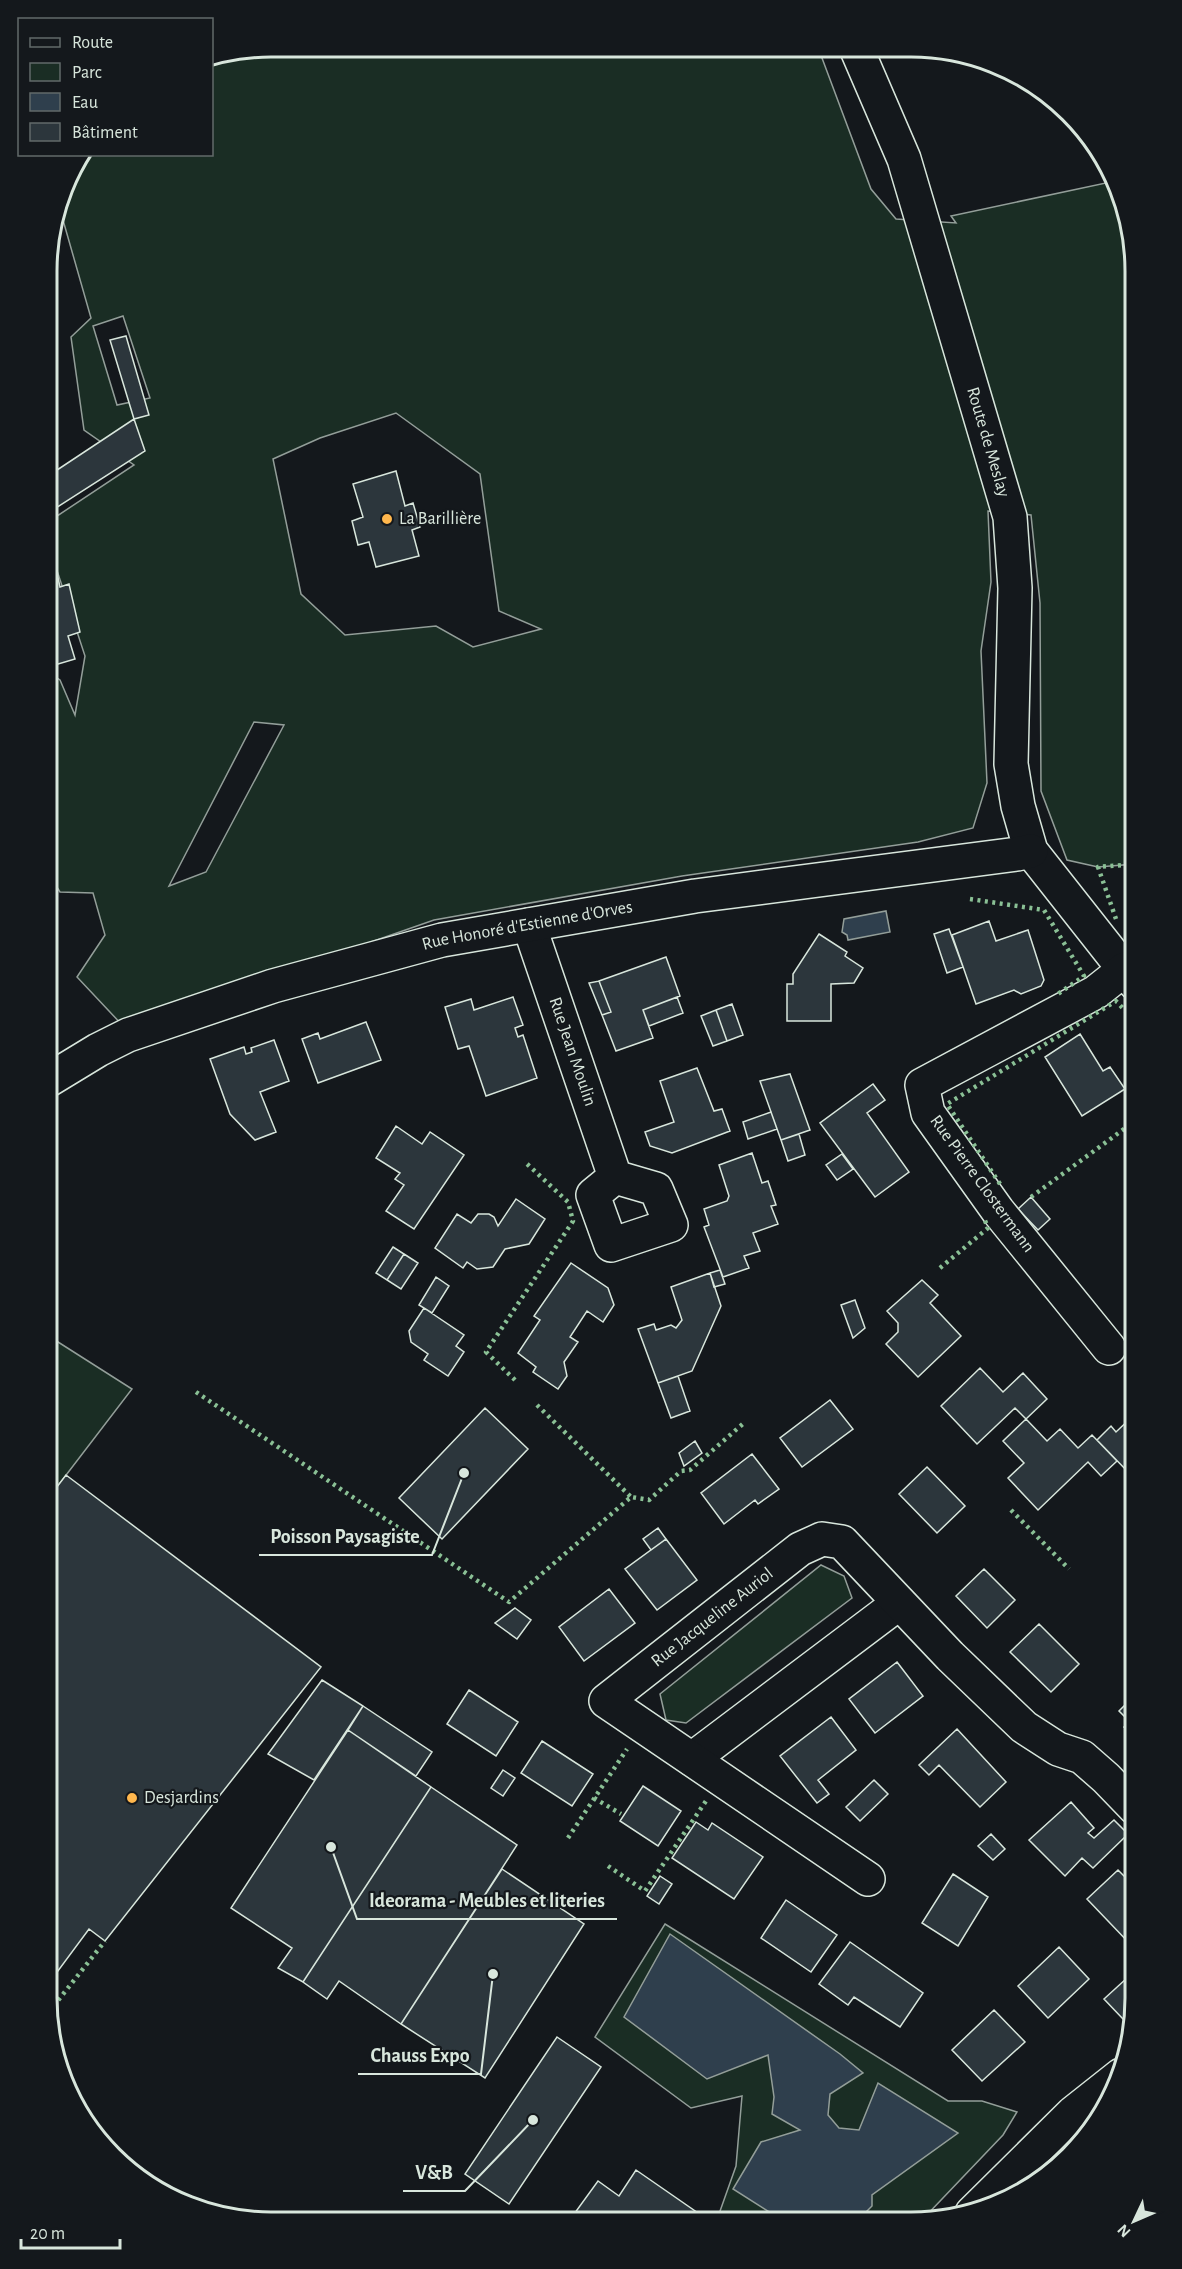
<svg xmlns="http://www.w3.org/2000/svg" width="1182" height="2269" font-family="'Alegreya Sans',sans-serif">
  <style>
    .green { fill: #1a2d24; stroke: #939e99; stroke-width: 1.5; fill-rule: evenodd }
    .water { fill: #2f3f4d; stroke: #939e99; stroke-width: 1.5 }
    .building { fill: #2c363c; stroke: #d8e6dc; stroke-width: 1.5 }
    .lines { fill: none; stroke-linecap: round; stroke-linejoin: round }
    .minor-casing { stroke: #d8e6dc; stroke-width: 36 }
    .major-casing { stroke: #d8e6dc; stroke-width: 36 }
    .minor { stroke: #14181c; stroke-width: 33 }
    .major { stroke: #14181c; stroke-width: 33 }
    .hedge { stroke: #8ac095; stroke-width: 4.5; stroke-dasharray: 3 4.5; stroke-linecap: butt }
    .poi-dot { fill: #ffb74d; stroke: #14181c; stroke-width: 2 }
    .labels { text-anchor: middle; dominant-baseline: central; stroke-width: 4.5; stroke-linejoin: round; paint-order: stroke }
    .street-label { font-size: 18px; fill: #d8e6dc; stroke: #14181c }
    .poi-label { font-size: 18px; fill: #d8e6dc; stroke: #14181c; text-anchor: start }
    .rim { fill: none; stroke: #d8e6dc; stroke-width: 3 }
    .leader { fill: none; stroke: #d8e6dc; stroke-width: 2 }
    .callout-dot { fill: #d8e6dc; stroke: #14181c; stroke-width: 2 }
    .callout-label { font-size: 20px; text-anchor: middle; font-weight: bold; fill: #d8e6dc; stroke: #14181c; stroke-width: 4.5; stroke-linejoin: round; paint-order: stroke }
  </style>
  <rect width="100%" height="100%" fill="#14181c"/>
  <path class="green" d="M271 47 819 50 871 189 896 219 956 223 951 216 1115 181 1124 199 1135 271V864L1098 867 1067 860 1041 791 1040 603 1031 515 988 511 991 582 981 651 987 783 973 828 918 842 682 876 434 920 125 1028 77 977 105 935 93 893 60 892 48 873V672L60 680 75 715 85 656 48 543V522L134 465 84 430 71 337 91 318 59 206 70 171 83 155 212 154V58ZM123 316 150 398 117 405 93 326ZM396 413 480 474 499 611 541 629 473 647 436 626 345 635 301 594 273 459 320 438ZM254 722 284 725 206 872 169 886Z
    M47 1335 132 1389 47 1500Z
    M821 1565 844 1576 852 1598 686 1723 666 1720 660 1694Z
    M665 1924 948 2101H982L1017 2112 1003 2135 921 2221 730 2222 719 2214 736 2166 742 2096 691 2108 595 2037Z"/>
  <path class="water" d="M886 911 890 932 848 940 847 935 842 932 844 919Z
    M670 1934 840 2054 863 2073 830 2094 828 2115 839 2128 859 2130 878 2083 958 2133 872 2195V2206L856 2222H785L733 2189 761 2142 800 2130 772 2114 774 2097 768 2055 707 2079 624 2017Z"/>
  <path class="building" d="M1103 157 1112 176 1108 177Z
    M126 336 149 415 134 419 110 340Z
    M134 419 145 451 48 513V476Z
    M396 471 405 506 413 503 420 527 412 530 419 556 376 567 369 542 358 545 352 521 363 517 353 484Z
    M56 569 60 587 69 584 80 632 68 636 75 659 48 667V571Z
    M989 921 996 941 1028 930 1044 980 1041 986 1021 994 1014 990 976 1004 952 935Z
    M949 929 963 967 947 973 934 934Z
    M819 934 847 952 845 956 863 968 854 983 831 984V1021H787V984H793V974Z
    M666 957 680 996 643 1010 653 1038 616 1051 602 1015 611 1012 599 981Z
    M599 981 611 1012 602 1015 589 983Z
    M513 997 523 1025 515 1028 518 1037 523 1035 537 1078 486 1096 469 1046 458 1049 445 1007 471 999 474 1010Z
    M677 997 683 1013 649 1026 643 1010Z
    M732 1004 743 1035 727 1041 716 1010Z
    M716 1010 727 1041 713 1046 701 1016Z
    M366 1022 381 1060 318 1083 302 1039 318 1033 320 1039Z
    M1080 1034 1103 1071 1110 1067 1125 1089 1082 1116 1045 1057Z
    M274 1040 289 1081 260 1092 276 1132 255 1140 230 1114 210 1059 244 1047 246 1054 252 1052 251 1048Z
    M697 1068 714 1111 722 1109 730 1131 672 1153 650 1146 645 1132 674 1122 660 1081Z
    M790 1074 810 1130 781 1140 760 1081Z
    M873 1084 885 1100 867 1113 909 1172 875 1197 820 1123Z
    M771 1112 777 1129 748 1139 743 1122Z
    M396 1126 422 1144 430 1132 464 1155 414 1229 386 1211 404 1185 395 1179 400 1173 376 1158Z
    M799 1134 805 1155 788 1161 781 1140Z
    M752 1153 762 1183 768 1181 776 1205 771 1206 778 1224 753 1233 760 1251 744 1256 749 1268 723 1277 704 1227 709 1225 704 1209 727 1201 729 1196 719 1165Z
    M842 1154 853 1169 837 1180 826 1165Z
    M1031 1197 1050 1219 1038 1230 1018 1209Z
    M516 1199 545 1219 529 1244 505 1249 493 1267 477 1269 467 1262 463 1268 435 1248 457 1214 471 1223 478 1214H489L494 1217 498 1226Z
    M393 1247 404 1254 387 1280 376 1273Z
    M404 1254 418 1263 401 1289 387 1280Z
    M571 1263 608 1288 614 1305 603 1322 587 1311 570 1337 578 1342 564 1362 567 1376 558 1389 533 1372 536 1367 518 1353 540 1320 534 1316Z
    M720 1270 725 1284 714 1287 710 1273Z
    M710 1273 721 1306 692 1371 658 1383 638 1329 654 1324 656 1330 671 1325 676 1328 682 1320 671 1287Z
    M436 1277 449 1286 432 1313 419 1305Z
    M922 1280 938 1295 930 1303 961 1336 918 1377 886 1344 898 1332V1323L887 1311Z
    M855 1300 865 1328 853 1338 841 1305Z
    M424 1308 464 1335 456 1346 464 1352 448 1376 424 1360 428 1354 411 1342 409 1331Z
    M980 1368 1003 1392 1023 1373 1047 1399 1026 1419 1015 1408 977 1444 941 1406Z
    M678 1376 690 1411 671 1418 658 1383Z
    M830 1400 853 1429 802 1467 780 1438Z
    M485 1408 528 1449 442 1539 399 1498Z
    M1135 1414V1467L1129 1473 1097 1440 1111 1426 1116 1432Z
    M1026 1419 1047 1441 1060 1429 1078 1448 1092 1435 1117 1461 1101 1476 1088 1462 1038 1510 1008 1478 1024 1463 1003 1441Z
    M695 1441 702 1453 684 1466 679 1453Z
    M752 1454 779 1489 758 1504 755 1500 724 1524 701 1493Z
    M927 1467 965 1506 937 1533 899 1494Z
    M66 1475 321 1667 105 1941 89 1929 52 1979 47 1975V1500Z
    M658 1528 666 1539 651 1550 643 1539Z
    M666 1539 697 1580 657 1610 625 1569Z
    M984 1569 1015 1600 987 1628 956 1596Z
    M609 1589 635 1623 584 1661 559 1627Z
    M515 1608 531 1620 517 1639 495 1623Z
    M1039 1624 1079 1664 1051 1692 1010 1652Z
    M897 1662 923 1696 875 1733 849 1699Z
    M322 1680 363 1706 314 1780 268 1754Z
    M469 1690 518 1722 496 1756 447 1724Z
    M1135 1695V1738L1124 1727 1130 1722 1119 1711Z
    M363 1706 432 1752 416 1776 348 1730Z
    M831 1717 856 1750 818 1780 829 1794 817 1803 780 1756Z
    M957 1729 1006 1782 980 1807 939 1765 929 1775 919 1765Z
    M348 1730 431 1787 303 1982 278 1968 292 1948 231 1908Z
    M542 1741 593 1774 572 1806 521 1773Z
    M503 1770 515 1778 503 1796 491 1788Z
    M874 1780 888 1794 860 1821 846 1807Z
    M643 1786 681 1811 658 1846 620 1821Z
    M431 1787 517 1845 401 2024 339 1981 327 1999 303 1982Z
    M1071 1802 1094 1828 1088 1833 1094 1838 1114 1820 1128 1834 1093 1868 1082 1858 1065 1876 1029 1840Z
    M696 1822 708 1830 712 1823 763 1857 734 1899 672 1858Z
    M991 1834 1005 1849 993 1860 978 1846Z
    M502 1869 584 1924 485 2078 401 2024Z
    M1118 1870 1135 1887V1939L1130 1944 1087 1899Z
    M953 1874 988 1897 958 1946 922 1923Z
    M660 1876 672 1884 659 1904 647 1896Z
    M786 1900 837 1935 811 1972 761 1938Z
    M850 1942 923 1993 900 2027 854 1997 848 2005 819 1984Z
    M1059 1947 1089 1979 1048 2018 1018 1986Z
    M1127 1978 1135 1987V2009L1123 2019 1104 1999Z
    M994 2010 1025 2042 982 2081 952 2050Z
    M557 2037 601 2067 509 2204 465 2174Z
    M636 2170 711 2222 569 2221 598 2181 619 2196Z"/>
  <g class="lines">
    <g class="minor-casing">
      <g id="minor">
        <path id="s1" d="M857 50 904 159 1010 517 1015 588 1011 764 1018 806 1031 851 1135 983"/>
        <path id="s2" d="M529 925 615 1177 593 1195 611 1245 671 1225 656 1189 615 1177"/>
        <path id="s3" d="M47 1081 98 1050 128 1035 273 986 442 940 695 896 1017 854 1031 851"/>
        <path d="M1109 1348 998 1211 928 1113 922 1085 1096 992 1125 969"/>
        <path d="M692 1759 899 1603"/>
        <path id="s4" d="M868 1879 606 1701 800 1549 822 1539 842 1542 950 1656 1024 1727 1058 1749 1082 1757 1106 1778 1135 1808"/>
      </g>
    </g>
    <g class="major-casing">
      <path id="major" d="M972 2213 1073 2113 1121 2075"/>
    </g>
    <use href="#minor" class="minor"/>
    <use href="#major" class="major"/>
    <path class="hedge" d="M970 899 1044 910 1084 976 1055 996
      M1116 919 1098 867 1135 864
      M1000 1184 947 1104 1116 1001 1135 1021
      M1031 1197 1135 1121
      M940 1268 988 1228 984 1218
      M515 1380 486 1352 573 1221 568 1202 525 1162
      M196 1392 509 1602 631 1497 649 1500 681 1471 690 1470 745 1422
      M537 1405 631 1497
      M1011 1510 1069 1569
      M594 1798 621 1814
      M568 1838 627 1749
      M608 1866 645 1891 706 1801
      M49 2012 105 1941"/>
  </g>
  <g class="poi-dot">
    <circle cx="387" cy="519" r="6"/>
    <circle cx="132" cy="1798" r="6"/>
  </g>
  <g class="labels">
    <g class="street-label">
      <text stroke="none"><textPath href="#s1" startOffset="414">Route de Meslay</textPath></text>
      <text stroke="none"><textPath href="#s3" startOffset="508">Rue Honoré d'Estienne d'Orves</textPath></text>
      <text stroke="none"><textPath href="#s2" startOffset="134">Rue Jean Moulin</textPath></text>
      <text transform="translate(982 1184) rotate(54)">Rue Pierre Clostermann</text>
      <text stroke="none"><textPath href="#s4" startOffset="452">Rue Jacqueline Auriol</textPath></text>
    </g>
    <g class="poi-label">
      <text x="399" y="519">La Barillière</text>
      <text x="144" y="1798">Desjardins</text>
    </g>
  </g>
  <path d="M0 0H1182V2269H0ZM271 57H911A214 214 0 0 1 1125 271V1998A214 214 0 0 1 911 2212H271A214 214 0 0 1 57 1998V271A214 214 0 0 1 271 57Z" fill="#14181c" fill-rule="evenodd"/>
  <path class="rim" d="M271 57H911A214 214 0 0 1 1125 271V1998A214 214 0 0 1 911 2212H271A214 214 0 0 1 57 1998V271A214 214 0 0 1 271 57Z"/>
  <path class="leader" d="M464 1473L432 1555H259M331 1847L357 1919H617M493 1974L481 2074H358M533 2120L465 2191H403"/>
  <g class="callout-dot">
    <circle cx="464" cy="1473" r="6"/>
    <circle cx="331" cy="1847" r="6"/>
    <circle cx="493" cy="1974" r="6"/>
    <circle cx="533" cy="2120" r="6"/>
  </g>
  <g class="callout-label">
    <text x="345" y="1543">Poisson Paysagiste</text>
    <text x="487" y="1907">Ideorama - Meubles et literies</text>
    <text x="420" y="2062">Chauss Expo</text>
    <text x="434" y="2179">V&amp;B</text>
  </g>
  <rect x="18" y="18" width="195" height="138" fill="#14181c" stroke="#626a69" stroke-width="1.5"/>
  <rect x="30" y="38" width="30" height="9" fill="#14181c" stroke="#626a69" stroke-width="1.5"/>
  <text x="72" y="48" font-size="18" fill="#d8e6dc">Route</text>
  <rect x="30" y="63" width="30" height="18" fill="#1a2d24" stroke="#626a69" stroke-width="1.5"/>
  <text x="72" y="78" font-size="18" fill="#d8e6dc">Parc</text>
  <rect x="30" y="93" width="30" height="18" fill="#2f3f4d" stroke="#626a69" stroke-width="1.5"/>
  <text x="72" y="108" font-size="18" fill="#d8e6dc">Eau</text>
  <rect x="30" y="123" width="30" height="18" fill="#2c363c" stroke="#626a69" stroke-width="1.5"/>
  <text x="72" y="138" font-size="18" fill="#d8e6dc">Bâtiment</text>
  <g transform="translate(1134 2221) rotate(226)" stroke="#14181c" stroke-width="4.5" paint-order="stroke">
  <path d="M0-4.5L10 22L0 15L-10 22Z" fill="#d8e6dc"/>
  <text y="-9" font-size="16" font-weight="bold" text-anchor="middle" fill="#d8e6dc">N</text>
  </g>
  <path d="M21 2239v9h99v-9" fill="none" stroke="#d8e6dc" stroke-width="3"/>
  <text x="30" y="2239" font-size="18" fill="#d8e6dc" stroke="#14181c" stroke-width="4.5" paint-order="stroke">20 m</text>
</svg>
